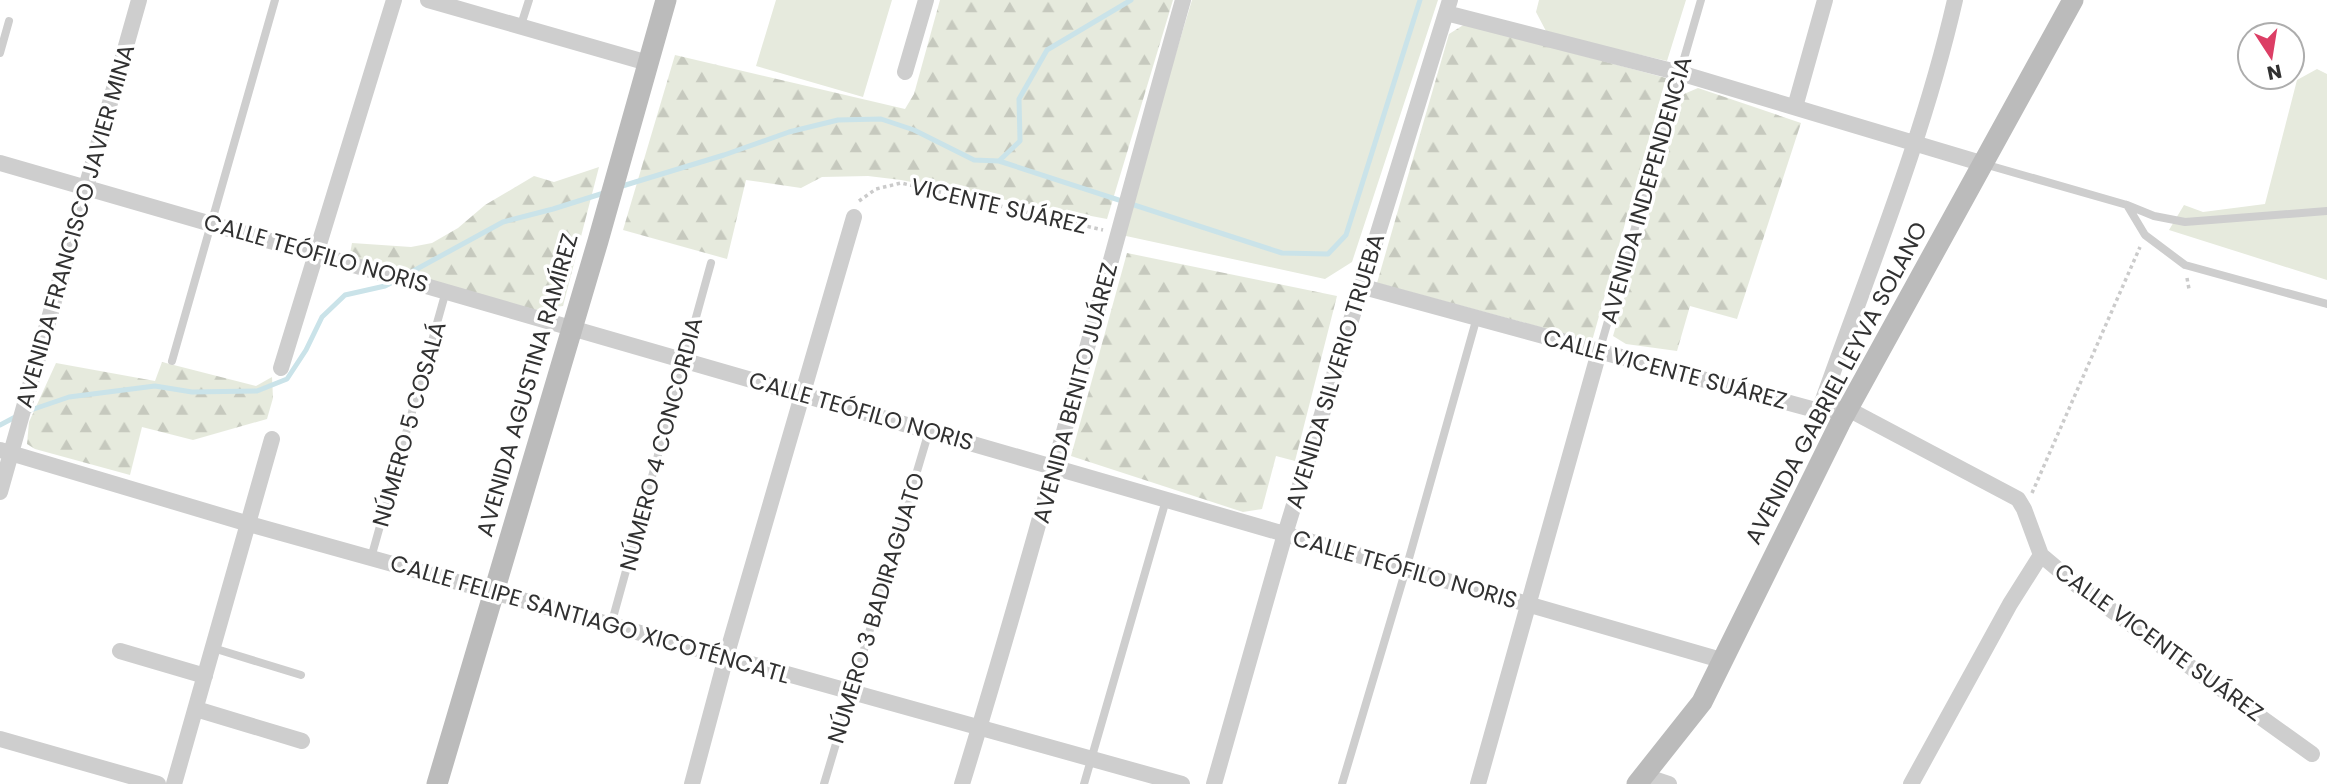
<svg xmlns="http://www.w3.org/2000/svg" width="2327" height="784" font-family="Poppins,sans-serif">
  <style>
    .green { fill: #e6eadd }
    .forest { fill: url(#forest-firs) }
    .lines { fill: none; stroke-linecap: round; stroke-linejoin: round }
    .stream { stroke: #cae3e9; stroke-width: 5 }
    .path { stroke: #cbcbcb; stroke-width: 3.5; stroke-dasharray: 3.5 3.5; stroke-linecap: butt }
    .lane { stroke: #cecece; stroke-width: 8 }
    .street { stroke: #cecece; stroke-width: 16 }
    .secondary { stroke: #bbb; stroke-width: 21 }
    .labels { text-anchor: middle; dominant-baseline: central; stroke-width: 7; stroke-linejoin: round; paint-order: stroke }
    .street-label { font-size: 23px; fill: #313131; stroke: #fff }
  </style>
  <defs>
    <pattern id="forest-firs" width="22" height="20" patternUnits="userSpaceOnUse" patternTransform="scale(1.75)"><rect width="22" height="20" fill="#e6eadd"/><path d="M5 1l3.5 6h-7zM16 11l3.5 6h-7z" fill="#c6c9be"/></pattern>
  </defs>
  <rect width="100%" height="100%" fill="#fff"/>
  <path class="green" d="M776 0H892L863 97 756 66Z
    M1192 0H1438L1352 262 1325 279 1126 236 1125 221Z
    M1539 0H1686L1667 61 1547 33 1536 12Z
    M2317 69 2327 74V280L2169 230 2184 205 2203 212 2265 204 2297 80Z"/>
  <path class="forest" d="M940 0H1173L1107 219 901 180 868 176 822 177 801 188 746 180 727 259 623 230 675 55 905 109 914 94Z
    M1465 24 1666 78 1592 341 1377 283 1449 34Z
    M1698 88 1801 123 1737 319 1690 306 1677 351 1626 344 1613 336 1684 94Z
    M599 167 563 306 536 310 349 259 352 243 411 247 432 243 458 228 485 205 534 176 554 182Z
    M1127 253 1337 296 1295 461 1276 456 1262 509 1243 512 1071 456Z
    M162 362 256 386 272 377 273 398 267 419 193 440 142 427 130 475 35 449 27 444 29 422 56 363 155 381Z"/>
  <g class="lines">
    <path class="stream" d="M999 161 1282 253 1328 254 1346 235 1420 0
      M619 187 724 155 789 132 838 120 881 119 914 130 974 160 999 161 1020 141 1019 99 1047 50 1131 0
      M404 276 503 222 553 209 607 192
      M28 411 69 397 155 386 192 392 257 391 287 379 306 350 322 317 345 295 385 286 395 281
      M0 425 19 415"/>
    <path class="path" d="M859 201 876 189 901 183 1103 230
      M2187 278 2189 289
      M2032 493 2140 247"/>
    <path class="lane" d="M521 25 529 0
      M0 53 9 21
      M1984 164 2127 205 2145 235 2185 265 2327 304
      M2127 205 2154 216 2185 222 2327 211
      M1599 352 1701 0
      M172 361 275 0
      M371 558 446 291
      M611 625 711 263
      M213 648 301 675
      M824 784 929 431
      M1084 784 1166 500
      M1342 784 1406 569 1477 317"/>
    <path class="street" d="M428 0 648 63
      M1446 13 1680 73 1984 164
      M905 72 926 0
      M1795 107 1825 0
      M0 163 1721 660
      M1360 286 1819 411 1848 409 2018 499 2024 509 2041 555 2079 587 2312 754
      M281 368 394 0
      M1819 411C1867 275 1923 140 1955 0
      M0 450 249 524 1182 784
      M0 492 139 0
      M120 651 205 676
      M196 709 302 741
      M0 739 158 784
      M1645 776 1669 784
      M174 784 272 439
      M692 784 726 657 854 217
      M962 784C1042 525 1109 261 1183 0
      M1214 784 1285 534 1450 0
      M1478 784 1599 352
      M1911 784 2010 604 2041 555"/>
    <path class="secondary" d="M437 784 598 241 666 0
      M1637 784 1702 702 1840 423 2073 0"/>
  </g>
  <g class="labels">
    <g class="street-label">
      <text transform="translate(1646 190) rotate(-74)">AVENIDA INDEPENDENCIA</text>
      <text transform="translate(999 206) rotate(13)">VICENTE SUÁREZ</text>
      <text transform="translate(75 226) rotate(-74)">AVENIDA FRANCISCO JAVIER MINA</text>
      <text transform="translate(316 253) rotate(16)">CALLE TEÓFILO NORIS</text>
      <text transform="translate(1665 369) rotate(15)">CALLE VICENTE SUÁREZ</text>
      <text transform="translate(1335 371) rotate(-73)">AVENIDA SILVERIO TRUEBA</text>
      <text transform="translate(1836 383) rotate(-62)">AVENIDA GABRIEL LEYVA SOLANO</text>
      <text transform="translate(527 385) rotate(-74)">AVENIDA AGUSTINA RAMÍREZ</text>
      <text transform="translate(1075 393) rotate(-75)">AVENIDA BENITO JUÁREZ</text>
      <text transform="translate(861 411) rotate(16)">CALLE TEÓFILO NORIS</text>
      <text transform="translate(409 424) rotate(-74)">NÚMERO 5 COSALÁ</text>
      <text transform="translate(661 444) rotate(-75)">NÚMERO 4 CONCORDIA</text>
      <text transform="translate(1405 569) rotate(16)">CALLE TEÓFILO NORIS</text>
      <text transform="translate(876 608) rotate(-73)">NÚMERO 3 BADIRAGUATO</text>
      <text transform="translate(590 619) rotate(16)">CALLE FELIPE SANTIAGO XICOTÉNCATL</text>
      <text transform="translate(2159 642) rotate(36)">CALLE VICENTE SUÁREZ</text>
    </g>
  </g>
  <g transform="translate(2271 56) rotate(168)"><circle r="33" fill="#ffffff" stroke="#adadad" stroke-width="2"/>
  <path d="M0-5L12 26L0 18L-12 26Z" fill="#dc3e65"/>
  <text y="-10" font-size="19" font-weight="bold" text-anchor="middle" fill="#313131">N</text>
  </g>
</svg>
